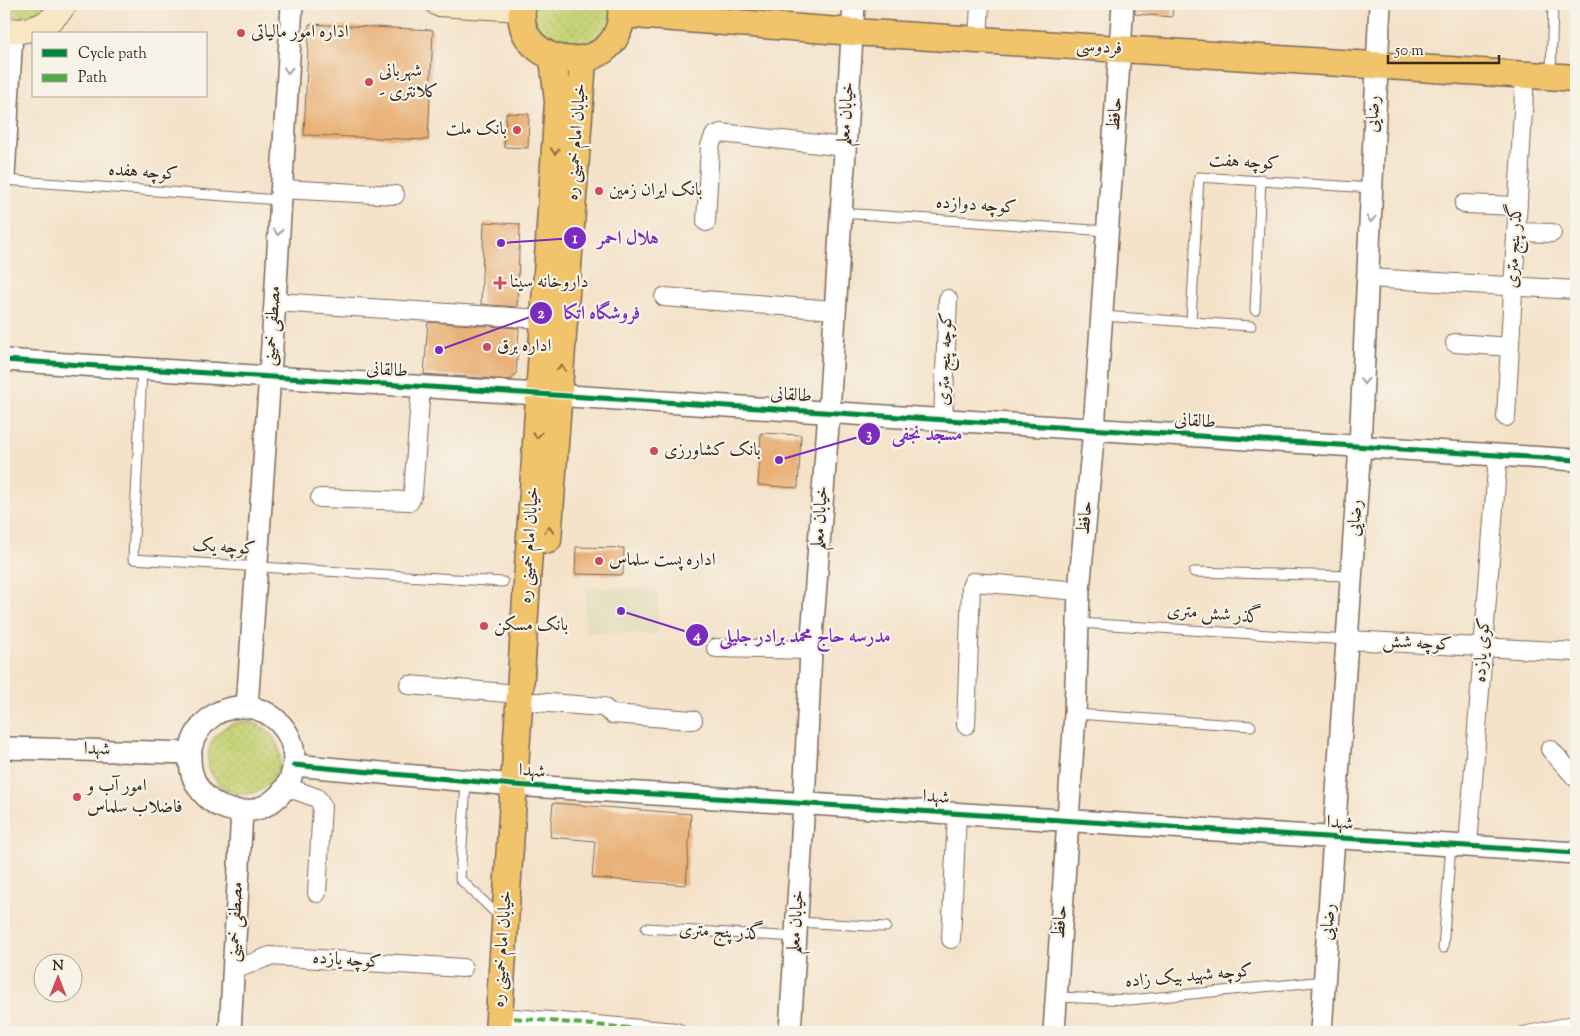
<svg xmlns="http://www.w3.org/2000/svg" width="1580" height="1036" font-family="'Sorts Mill Goudy',Amiri,serif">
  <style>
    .built { fill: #e2dcba }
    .grass { fill: url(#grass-dots); stroke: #807e48 }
    .building { fill: #e9b177 }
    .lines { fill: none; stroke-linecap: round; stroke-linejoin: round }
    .service-casing { stroke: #7c6a5a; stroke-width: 11 }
    .minor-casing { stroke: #7c6a5a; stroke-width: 20 }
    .tertiary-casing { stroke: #7c6a5a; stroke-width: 24 }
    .secondary-casing { stroke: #7c6a5a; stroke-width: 26 }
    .primary-casing { stroke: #7c6a5a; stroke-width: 29 }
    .service { stroke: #fff; stroke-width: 9 }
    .minor { stroke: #fff; stroke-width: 18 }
    .tertiary { stroke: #fff; stroke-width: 21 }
    .secondary { stroke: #f9e7c3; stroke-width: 24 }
    .primary { stroke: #f1c36a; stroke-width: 26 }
    .quiet { stroke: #55ab43; stroke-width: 4; stroke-dasharray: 8 4; stroke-linecap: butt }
    .cycleway-casing { stroke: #f7f3e8; stroke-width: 8 }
    .cycleway { stroke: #00873e; stroke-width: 5 }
    .oneway { stroke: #a79f9a }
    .oneway2 { stroke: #8d6f40 }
    .poi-dot { fill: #d1495b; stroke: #f7f3e8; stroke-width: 2 }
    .labels { text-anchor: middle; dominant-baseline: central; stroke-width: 4.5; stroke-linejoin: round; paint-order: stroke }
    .poi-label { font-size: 18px; fill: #3b2a1e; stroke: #f7f3e8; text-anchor: start }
    .street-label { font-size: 18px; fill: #3b2a1e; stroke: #f7f3e8 }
    .leader { fill: none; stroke: #7b2cbf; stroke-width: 2 }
    .callout-dot { fill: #7b2cbf; stroke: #f7f3e8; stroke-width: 2 }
    .mark-label { font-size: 15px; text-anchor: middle; font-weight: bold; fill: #fff }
    .callout-label { font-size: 19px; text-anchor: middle; font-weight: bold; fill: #7b2cbf; stroke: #f7f3e8; stroke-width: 4.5; stroke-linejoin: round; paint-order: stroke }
  </style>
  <defs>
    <pattern id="grass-dots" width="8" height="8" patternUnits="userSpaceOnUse" patternTransform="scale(1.25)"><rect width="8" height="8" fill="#c4d173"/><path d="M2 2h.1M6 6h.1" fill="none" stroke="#a9b463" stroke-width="1.8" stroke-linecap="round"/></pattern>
  </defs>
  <rect width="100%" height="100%" fill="#f7f3e8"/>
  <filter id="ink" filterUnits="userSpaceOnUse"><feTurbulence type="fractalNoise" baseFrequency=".02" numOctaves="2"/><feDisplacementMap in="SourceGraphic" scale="10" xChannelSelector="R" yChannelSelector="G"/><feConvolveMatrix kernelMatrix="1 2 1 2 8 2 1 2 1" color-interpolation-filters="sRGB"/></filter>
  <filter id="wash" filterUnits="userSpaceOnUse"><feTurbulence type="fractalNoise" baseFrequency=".0096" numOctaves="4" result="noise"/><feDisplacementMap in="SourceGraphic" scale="20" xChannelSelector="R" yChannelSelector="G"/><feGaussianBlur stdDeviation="1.12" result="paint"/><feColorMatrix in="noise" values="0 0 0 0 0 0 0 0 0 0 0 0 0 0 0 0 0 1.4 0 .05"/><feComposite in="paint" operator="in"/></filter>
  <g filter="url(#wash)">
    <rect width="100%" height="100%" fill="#f4e2c9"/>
    <path class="built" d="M586 587 659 590 657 635 584 632Z"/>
    <path class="grass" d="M4 4H47C35 15 20 20 4 14Z
      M531 4H614L609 33 571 54 537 35Z
      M208 758a36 36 0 1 1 72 0a36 36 0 1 1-72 0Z"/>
    <g id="blocks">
      <path class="building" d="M1135 4H1173L1172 17 1135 14Z
        M309 24 433 30 428 140 304 135Z
        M506 113 529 114 528 148 504 147Z
        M484 222 520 224 517 307 481 304Z
        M428 322 519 328 516 374 511 380 424 374Z
        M761 433 801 435 798 488 758 485Z
        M576 547 624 548 623 575 575 574Z
        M553 803 691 814 686 885 592 878 595 841 550 837Z"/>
    </g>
  </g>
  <g filter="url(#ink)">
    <use href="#blocks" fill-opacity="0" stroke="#7c6a5a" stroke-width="1"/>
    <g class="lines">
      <g class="service-casing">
        <path id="service" d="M1551 73 1553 4
          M4 180 280 200
          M841 213 1108 231
          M1255 310 1261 179
          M1102 316 1251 326
          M1191 321 1199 177 1372 188
          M142 369 133 559 503 582
          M1194 572 1351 576
          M1079 623 1348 640
          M1076 714 1251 726
          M466 781 460 879 501 918
          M797 922 886 927
          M646 928 796 937
          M1443 948 1451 845
          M1057 997 1130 1000 1325 981
          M1521 1032 1576 1020"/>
      </g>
      <g class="minor-casing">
        <path id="minor" d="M978 40 980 4
          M281 189 395 195
          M1464 204 1518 206
          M706 222 710 146 714 136 721 133 845 147
          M1516 232 1552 233
          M1369 278 1576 290
          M664 297 834 310
          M275 302 543 319
          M1455 343 1510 347
          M1506 417 1525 74
          M943 420 948 299
          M320 498 410 501 413 493 421 387
          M1348 640 1576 652
          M716 648 811 650
          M409 685 520 694
          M536 702 603 707 612 714 693 720
          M966 725 971 587 973 582 1079 591
          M1550 749 1576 778
          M287 787 317 798 322 805 317 893
          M1468 846 1498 455
          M951 939 957 813
          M234 970 270 956 463 968
          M514 1018 676 1032"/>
      </g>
      <g class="tertiary-casing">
        <path id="tertiary" d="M4 177 12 31
          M4 360 1576 460
          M247 707 275 302 292 4
          M190 759a52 52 0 1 1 104 0a52 52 0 1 1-104 0Z
          M4 748 191 753
          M294 765 514 785 1576 853
          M230 1032 242 811
          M790 1032 804 803 811 650 829 412 854 4
          M1054 1032 1075 714 1079 591 1094 429 1123 4
          M1321 1032 1360 446 1380 4"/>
      </g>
      <g class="secondary-casing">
        <path id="secondary" d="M438 4 522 9
          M4 29C28 35 52 25 65 4"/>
      </g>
      <g class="primary-casing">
        <path id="primary" d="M523 4C508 72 629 84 621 4
          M622 14 853 32 1576 78
          M548 540 583 61
          M498 1032 558 102 553 58"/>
      </g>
      <use href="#service" class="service"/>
      <use href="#minor" class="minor"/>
      <use href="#tertiary" class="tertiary"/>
      <use href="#secondary" class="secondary"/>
      <use href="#primary" class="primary"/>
      <path class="quiet" d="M514 1018 676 1032"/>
      <g class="cycleway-casing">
        <path id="cycleway" d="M4 360 1576 460
          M294 765 514 785 1576 853"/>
      </g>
      <use href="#cycleway" class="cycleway"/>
    </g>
    <defs><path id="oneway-chevron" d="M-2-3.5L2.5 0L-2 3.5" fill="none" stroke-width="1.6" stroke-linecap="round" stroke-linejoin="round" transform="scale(1.25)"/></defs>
    <g class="oneway">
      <use href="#oneway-chevron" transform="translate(288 70) rotate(93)"/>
      <use href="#oneway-chevron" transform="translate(1371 219) rotate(92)"/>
      <use href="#oneway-chevron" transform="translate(278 232) rotate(93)"/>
      <use href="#oneway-chevron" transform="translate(1364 381) rotate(93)"/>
    </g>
    <g class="oneway2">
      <use href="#oneway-chevron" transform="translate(555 151) rotate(94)"/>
      <use href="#oneway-chevron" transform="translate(561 368) rotate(-86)"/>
      <use href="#oneway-chevron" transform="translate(537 435) rotate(94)"/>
      <use href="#oneway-chevron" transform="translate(549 530) rotate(-86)"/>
    </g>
  </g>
  <g class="poi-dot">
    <circle cx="241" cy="33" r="5"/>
    <circle cx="369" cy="82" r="5"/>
    <circle cx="517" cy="130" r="5"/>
    <circle cx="599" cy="191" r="5"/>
    <path d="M497.5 275.5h5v5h5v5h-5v5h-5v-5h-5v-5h5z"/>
    <circle cx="487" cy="347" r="5"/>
    <circle cx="654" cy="451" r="5"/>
    <circle cx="599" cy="561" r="5"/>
    <circle cx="484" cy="626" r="5"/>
    <circle cx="77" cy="797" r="5"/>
  </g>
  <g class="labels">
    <g class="poi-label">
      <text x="251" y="33">اداره امور مالیاتی</text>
      <text x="379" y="72">شهربانی<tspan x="379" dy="21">- کلانتری</tspan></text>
      <text x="507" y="130" text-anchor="end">بانک ملت</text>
      <text x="609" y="191">بانک ایران زمین</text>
      <text x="510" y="283">داروخانه سینا</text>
      <text x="497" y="347">اداره برق</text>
      <text x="664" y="451">بانک کشاورزی</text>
      <text x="609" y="561">اداره پست سلماس</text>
      <text x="494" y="626">بانک مسکن</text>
      <text x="87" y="787">امور آب و<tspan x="87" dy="21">فاضلاب سلماس</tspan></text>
    </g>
    <g class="street-label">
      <text transform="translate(1099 48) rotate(4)">فردوسی</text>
      <text transform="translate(847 114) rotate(-86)">خیابان معلم</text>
      <text transform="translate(1116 114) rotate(-86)">حافظ</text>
      <text transform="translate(1374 114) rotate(-88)">رضایی</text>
      <text transform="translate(577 142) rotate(-86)">خیابان امام خمینی ره</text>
      <text transform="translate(1244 163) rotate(3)">کوچه هفت</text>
      <text transform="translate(143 173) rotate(4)">کوچه هفده</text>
      <text transform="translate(976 206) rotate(4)">کوچه دوازده</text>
      <text transform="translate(1515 246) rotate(-87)">گذر پنج متری</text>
      <text transform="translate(273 326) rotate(-86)">مصطفی خمینی</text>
      <text transform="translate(946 359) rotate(-88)">کوچه پنج متری</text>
      <text transform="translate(387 371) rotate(4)">طالقانی</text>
      <text transform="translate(791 396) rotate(4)">طالقانی</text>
      <text transform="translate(1195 422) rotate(4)">طالقانی</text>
      <text transform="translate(821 518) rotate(-86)">خیابان معلم</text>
      <text transform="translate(1086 518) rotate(-85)">حافظ</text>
      <text transform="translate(1356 518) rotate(-86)">رضایی</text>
      <text transform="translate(530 545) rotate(-86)">خیابان امام خمینی ره</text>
      <text transform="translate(224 548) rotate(4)">کوچه یک</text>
      <text transform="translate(1214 615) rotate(4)">گذر شش متری</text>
      <text transform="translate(1417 644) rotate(3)">کوچه شش</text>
      <text transform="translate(1483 650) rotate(-86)">کوی یازده</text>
      <text transform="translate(97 750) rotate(2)">شهدا</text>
      <text transform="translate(532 772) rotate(4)">شهدا</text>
      <text transform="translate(936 798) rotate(4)">شهدا</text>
      <text transform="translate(1340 824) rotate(4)">شهدا</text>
      <text transform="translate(236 922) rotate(-87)">مصطفی خمینی</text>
      <text transform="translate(797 922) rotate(-86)">خیابان معلم</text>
      <text transform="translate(1061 922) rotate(-86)">حافظ</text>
      <text transform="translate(1329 922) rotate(-86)">رضایی</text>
      <text transform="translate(721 933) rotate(3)">گذر پنج متری</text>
      <text transform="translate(503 949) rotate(-86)">خیابان امام خمینی ره</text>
      <text transform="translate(347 961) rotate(4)">کوچه یازده</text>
      <text transform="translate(1189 977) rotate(-5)">کوچه شهید بیک زاده</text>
    </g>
  </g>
  <path class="leader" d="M501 243L575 238M439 350L541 313M779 460L869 434M621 611L697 635"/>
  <g class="callout-dot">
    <circle cx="501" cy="243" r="5"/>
    <circle cx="439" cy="350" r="5"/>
    <circle cx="779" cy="460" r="5"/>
    <circle cx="621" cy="611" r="5"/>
    <circle cx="575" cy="238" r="12"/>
    <circle cx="541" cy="313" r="12"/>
    <circle cx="869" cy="434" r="12"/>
    <circle cx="697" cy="635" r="12"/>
  </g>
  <g class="mark-label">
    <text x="575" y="243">1</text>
    <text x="541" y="318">2</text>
    <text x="869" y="439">3</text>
    <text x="697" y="640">4</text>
  </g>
  <g class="callout-label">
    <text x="628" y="244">هلال احمر</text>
    <text x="602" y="319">فروشگاه اتکا</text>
    <text x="927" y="440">مسجد نجفی</text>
    <text x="805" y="642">مدرسه حاج محمد برادر جلیلی</text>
  </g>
  <rect width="1580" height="1036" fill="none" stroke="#f7f3e8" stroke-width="20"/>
  <rect x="32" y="32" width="175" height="65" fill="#f7f3e8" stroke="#aca397"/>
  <rect x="42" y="49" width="25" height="8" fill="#00873e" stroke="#aca397"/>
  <text x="78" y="58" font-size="15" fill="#3b2a1e">Cycle path</text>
  <rect x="42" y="74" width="25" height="8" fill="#55ab43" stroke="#aca397"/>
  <text x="78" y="82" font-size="15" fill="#3b2a1e">Path</text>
  <g transform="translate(58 978)"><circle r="24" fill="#f7f3e8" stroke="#aca397"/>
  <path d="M0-4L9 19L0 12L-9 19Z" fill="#d1495b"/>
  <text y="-8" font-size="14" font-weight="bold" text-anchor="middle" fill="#3b2a1e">N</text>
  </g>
  <path d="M1388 55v8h111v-8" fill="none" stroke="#3b2a1e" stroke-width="2.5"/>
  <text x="1395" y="55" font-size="15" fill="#3b2a1e" stroke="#f7f3e8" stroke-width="4" paint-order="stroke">50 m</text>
</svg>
